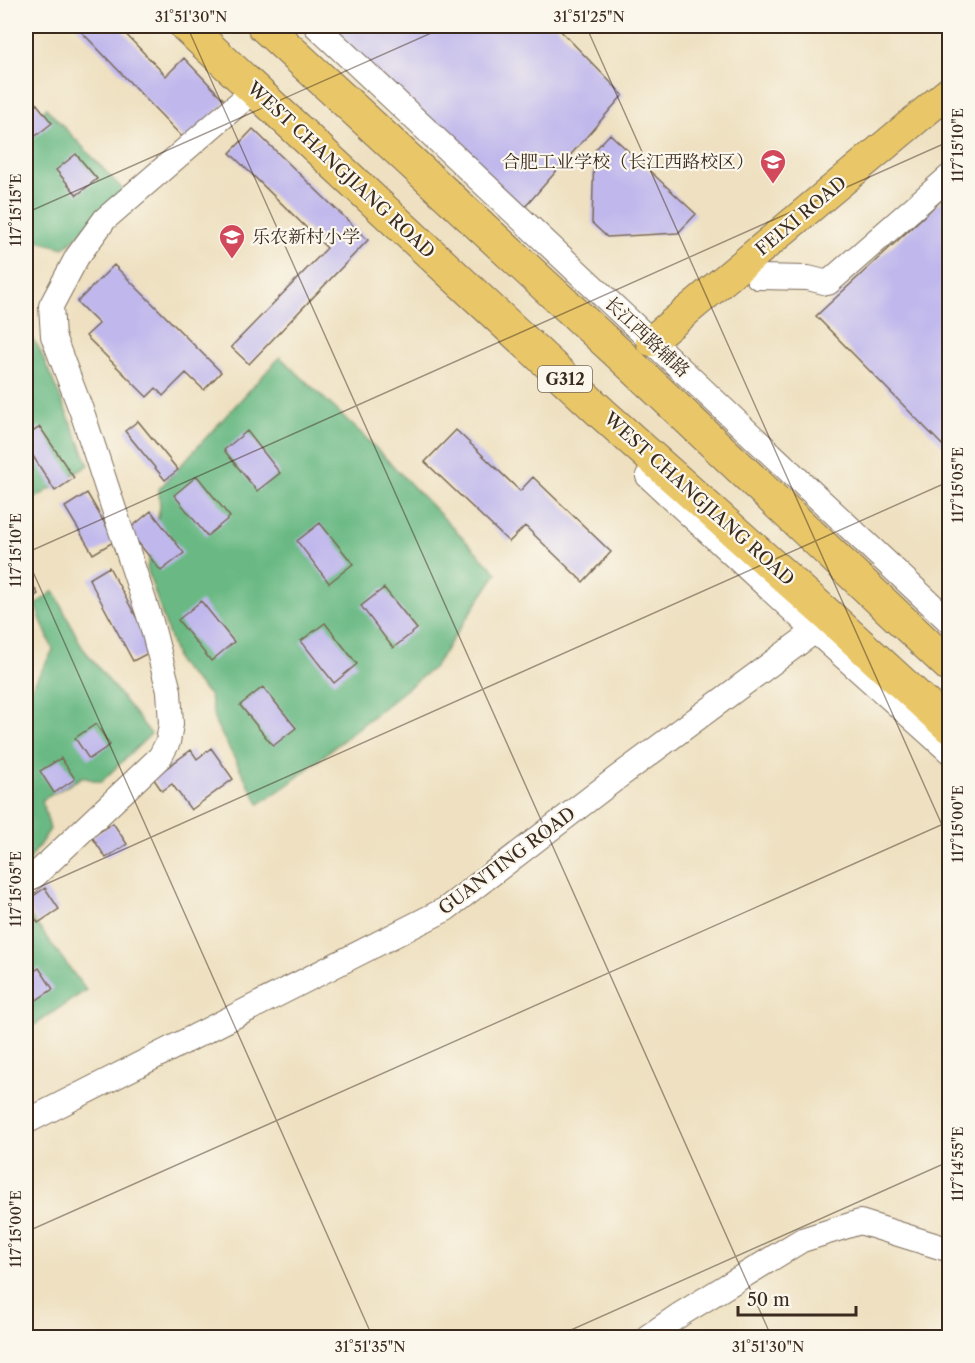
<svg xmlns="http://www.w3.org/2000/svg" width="975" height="1363" font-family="'Libre Caslon Text','Noto Serif SC',serif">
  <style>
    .forest { fill: #6ab984; stroke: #527251; stroke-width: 1.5 }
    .building { fill: #c0b8ec }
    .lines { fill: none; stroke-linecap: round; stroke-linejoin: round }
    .minor-casing { stroke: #7a6a57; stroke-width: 26 }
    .major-casing { stroke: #7a6a57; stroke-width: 32 }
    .highway-casing { stroke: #7a6a57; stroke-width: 35 }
    .minor { stroke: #fff; stroke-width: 24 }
    .major { stroke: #e9c769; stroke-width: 30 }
    .highway { stroke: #e9c769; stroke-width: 33 }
    .ticks { fill: none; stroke: #3b2a1e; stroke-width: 1.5; stroke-opacity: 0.45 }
    .labels { text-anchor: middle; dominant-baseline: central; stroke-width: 4.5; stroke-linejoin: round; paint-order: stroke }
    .shield { fill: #fbf7ec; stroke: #75685c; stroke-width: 1.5 }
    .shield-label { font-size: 16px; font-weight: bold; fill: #3b2a1e }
    .poi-label { font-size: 18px; fill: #3b2a1e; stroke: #fbf7ec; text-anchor: end }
    .street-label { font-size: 18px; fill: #3b2a1e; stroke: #fbf7ec }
    .neatline { fill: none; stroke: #3b2a1e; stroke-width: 2 }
    .ticks-label { font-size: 15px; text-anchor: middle; fill: #3b2a1e }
  </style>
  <rect width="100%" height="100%" fill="#fbf7ec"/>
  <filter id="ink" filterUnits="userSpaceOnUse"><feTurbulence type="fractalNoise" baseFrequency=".0167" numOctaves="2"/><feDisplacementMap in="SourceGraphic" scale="12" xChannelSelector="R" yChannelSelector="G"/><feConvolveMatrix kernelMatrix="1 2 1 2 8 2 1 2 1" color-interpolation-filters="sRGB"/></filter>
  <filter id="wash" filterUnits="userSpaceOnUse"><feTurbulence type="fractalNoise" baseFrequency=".008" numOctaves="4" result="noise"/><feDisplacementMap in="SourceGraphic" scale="24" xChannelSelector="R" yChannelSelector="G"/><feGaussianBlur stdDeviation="1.35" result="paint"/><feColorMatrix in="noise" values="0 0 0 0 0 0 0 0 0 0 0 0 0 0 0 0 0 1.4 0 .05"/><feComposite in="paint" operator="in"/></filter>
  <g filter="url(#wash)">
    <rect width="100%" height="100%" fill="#eee0c0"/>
    <path class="forest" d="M46 108 126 193 64 248 26 238V124Z
      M26 333 38 346 89 465 26 504Z
      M280 357 362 434 497 573 434 667 286 786 259 804 215 722 210 696 178 663 147 568 160 507 159 489Z
      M54 591 82 647 151 734 101 782 82 777 42 800 50 829 26 865V698L53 650 35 605Z
      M26 910 86 990 33 1026 26 1061Z"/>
    <g id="blocks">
      <path class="building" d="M76 26H118L166 76 184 58 226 102 186 141Z
        M315 26H556L623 95 518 215Z
        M32 98 52 123 32 139 26 130V103Z
        M253 129 368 240 249 364 231 347 327 248 230 153Z
        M610 134 696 214 678 233 607 237 592 223 594 151Z
        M76 154 97 179 77 195 56 170Z
        M950 192V453L816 316Z
        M114 265 221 372 204 390 186 373 163 396 156 388 147 397 86 336 99 324 77 302Z
        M138 421 178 470 165 480 125 431Z
        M40 427 74 478 55 491 26 445V436Z
        M456 430 520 491 533 477 611 552 583 582 525 526 509 542 425 462Z
        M247 431 280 473 257 491 224 450Z
        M197 476 230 517 207 536 174 495Z
        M87 493 115 541 93 554 65 507Z
        M151 511 184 553 161 571 128 530Z
        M320 523 353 564 329 583 297 541Z
        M109 567 154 650 133 661 89 579Z
        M26 574 38 594 26 602Z
        M384 588 417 629 393 648 361 606Z
        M201 601 234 642 211 661 178 620Z
        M325 623 357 664 334 683 301 641Z
        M263 687 296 728 273 746 240 705Z
        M96 724 110 745 89 759 75 738Z
        M211 748 233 779 191 810 172 784 162 791 153 778 191 750 197 759Z
        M61 758 75 779 54 793 40 771Z
        M113 823 127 844 106 858 92 837Z
        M45 888 59 909 38 923 26 904V901Z
        M39 968 53 989 32 1003 26 994V977Z"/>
    </g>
  </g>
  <g filter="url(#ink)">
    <use href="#blocks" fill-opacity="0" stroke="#7a6a57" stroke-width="1.5"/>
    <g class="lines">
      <g class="minor-casing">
        <path id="minor" d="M316 26 950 622
          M758 277 808 278 828 283 950 176
          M648 476 815 631 950 752
          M26 884 160 757 168 742 171 724 169 691 151 622 83 415 53 336 51 306 77 257 105 219 245 98
          M26 1122 446 909 618 777 815 631 826 620
          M646 1338 681 1314 802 1240 860 1222 950 1250"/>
      </g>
      <g class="major-casing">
        <path id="major" d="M651 341 950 91"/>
      </g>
      <g class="highway-casing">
        <path id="highway" d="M186 26 604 415 829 616 950 727
          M264 26 631 365 950 666"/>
      </g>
      <use href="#minor" class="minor"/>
      <use href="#major" class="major"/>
      <use href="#highway" class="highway"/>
    </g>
  </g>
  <path class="ticks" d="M187 26 772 1338M586 26 950 843M26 213 447 26M26 553 950 141M26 556 373 1338M26 893 950 481M26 1232 950 821M553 1338 950 1161"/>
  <defs>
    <g id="university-pin" transform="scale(1.35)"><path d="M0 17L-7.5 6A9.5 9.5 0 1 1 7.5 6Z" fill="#d1495b" stroke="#fbf7ec"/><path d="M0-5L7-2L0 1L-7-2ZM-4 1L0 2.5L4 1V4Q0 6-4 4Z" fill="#fff"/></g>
    <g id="school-pin" transform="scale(1.35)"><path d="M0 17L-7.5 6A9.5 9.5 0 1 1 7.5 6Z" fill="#d1495b" stroke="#fbf7ec"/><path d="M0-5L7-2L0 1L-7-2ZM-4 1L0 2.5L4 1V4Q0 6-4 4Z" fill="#fff"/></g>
  </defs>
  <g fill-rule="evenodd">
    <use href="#university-pin" x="773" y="162"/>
    <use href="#school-pin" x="232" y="237"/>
  </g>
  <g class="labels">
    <rect class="shield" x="538" y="366" width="54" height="26" rx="4.5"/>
    <g class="shield-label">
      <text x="565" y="379">G312</text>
    </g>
    <g class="poi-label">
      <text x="754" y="162">合肥工业学校（长江西路校区）</text>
      <text x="252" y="237" text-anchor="start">乐农新村小学</text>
    </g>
    <g class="street-label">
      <text transform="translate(341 170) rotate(43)">WEST CHANGJIANG ROAD</text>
      <text transform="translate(801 216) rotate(-40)">FEIXI ROAD</text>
      <text transform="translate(647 337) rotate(43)">长江西路辅路</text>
      <text transform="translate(699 499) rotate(42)">WEST CHANGJIANG ROAD</text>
      <text transform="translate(507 861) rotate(-37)">GUANTING ROAD</text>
    </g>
  </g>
  <rect width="975" height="1363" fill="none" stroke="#fbf7ec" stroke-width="66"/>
  <path d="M738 1306v9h118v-9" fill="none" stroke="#3b2a1e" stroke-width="3"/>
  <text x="747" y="1306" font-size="18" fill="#3b2a1e" stroke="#fbf7ec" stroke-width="4.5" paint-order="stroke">50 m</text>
  <rect x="33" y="33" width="909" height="1297" class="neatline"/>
  <g class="ticks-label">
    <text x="191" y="22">31°51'30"N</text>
    <text x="589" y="22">31°51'25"N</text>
    <text transform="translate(958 145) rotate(-90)" y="5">117°15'10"E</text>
    <text transform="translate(16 210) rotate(-90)" y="5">117°15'15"E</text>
    <text transform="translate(958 485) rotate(-90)" y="5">117°15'05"E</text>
    <text transform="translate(16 550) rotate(-90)" y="5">117°15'10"E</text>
    <text transform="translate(958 824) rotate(-90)" y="5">117°15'00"E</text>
    <text transform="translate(16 889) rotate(-90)" y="5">117°15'05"E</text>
    <text transform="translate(958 1164) rotate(-90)" y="5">117°14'55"E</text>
    <text transform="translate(16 1229) rotate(-90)" y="5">117°15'00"E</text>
    <text x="370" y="1352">31°51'35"N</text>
    <text x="768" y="1352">31°51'30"N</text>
  </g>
</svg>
